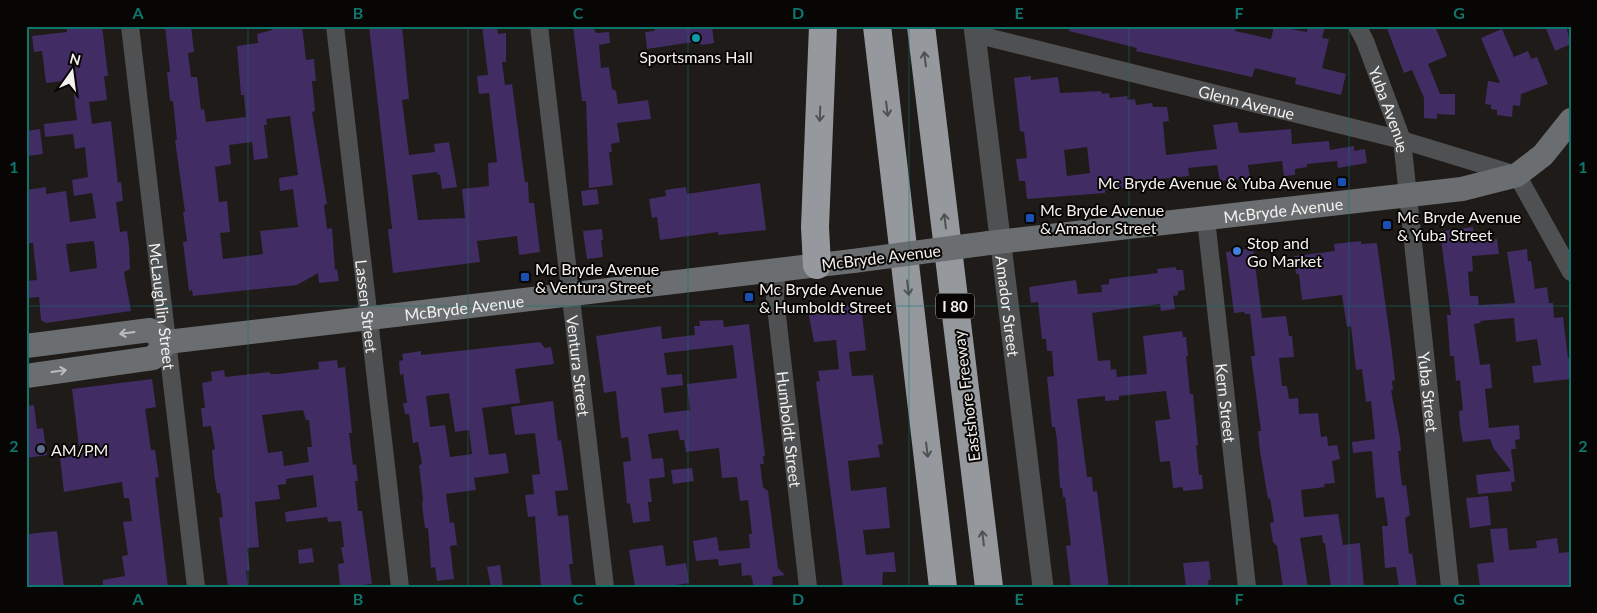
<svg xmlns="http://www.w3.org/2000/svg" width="1597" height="613" font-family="Lato,sans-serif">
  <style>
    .building { fill: #412c64; fill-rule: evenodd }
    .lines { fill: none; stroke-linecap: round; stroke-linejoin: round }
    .minor { stroke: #4e5052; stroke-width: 18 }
    .tertiary { stroke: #4e5052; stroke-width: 21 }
    .secondary { stroke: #6b6e70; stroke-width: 24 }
    .motorway { stroke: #95999d; stroke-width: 28 }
    .secondary-bridge { stroke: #6b6e70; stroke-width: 24 }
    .oneway { stroke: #4e5051 }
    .oneway2 { stroke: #bdbcbc }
    .grid { fill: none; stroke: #0f766e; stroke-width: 1; stroke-opacity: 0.55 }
    .culture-dot { fill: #0f9aa8; stroke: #080605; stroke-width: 2 }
    .transit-dot { fill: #1a4fb4; stroke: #080605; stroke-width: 2 }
    .shop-dot { fill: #3f7fe0; stroke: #080605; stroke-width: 2 }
    .service-dot { fill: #5c6f8a; stroke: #080605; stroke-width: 2 }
    .labels { text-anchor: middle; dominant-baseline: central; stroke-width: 4; stroke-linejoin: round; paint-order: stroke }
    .shield { fill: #080605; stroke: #acaaa8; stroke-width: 1 }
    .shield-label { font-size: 15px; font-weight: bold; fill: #f3f0ee }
    .poi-label { font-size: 16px; fill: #f3f0ee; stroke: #080605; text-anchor: start }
    .street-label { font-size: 16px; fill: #f3f0ee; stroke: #080605 }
    .neatline { fill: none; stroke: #0f766e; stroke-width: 2 }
    .grid-label { font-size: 16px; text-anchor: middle; font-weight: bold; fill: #0f766e }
  </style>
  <rect width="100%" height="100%" fill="#1f1b18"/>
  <path class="building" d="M67 26H102L108 76H104L107 100 89 102 92 124 111 121 118 183 121 182 123 201 116 202 120 232 127 231 129 246 130 269 124 272 131 311 46 323 41 320 39 297 28 298 26 281 37 280 33 243H26V190L46 187V194L66 191 70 222 96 218 92 193 74 196 72 180 88 177 85 147 75 149 73 134 45 137 44 124 77 120 72 80 46 83 42 51 34 52 32 36 67 32ZM94 241 97 268 70 272 66 244Z
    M165 26H191L194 52 188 53 191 77H197L201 110 204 109 206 122 246 117 244 95H241L237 46 258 43 257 34 272 30 271 26H302L306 60 314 59 316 81H312L315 111 312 112 327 204 324 205 327 229 332 228 335 270 337 269 339 281 319 283 318 273 297 285 193 296 192 290 189 291 183 242 187 241 183 212H185L175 140H177L173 101H170L167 72H170ZM290 116 298 175 279 178 280 191 293 189 298 227 260 231 263 254 223 259 220 233 230 232 227 201 219 202 215 167 231 164 229 145 252 142 254 160 268 158 264 125H267L266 119Z
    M369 26H402L409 99 402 100 409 155 435 152 434 144 449 142 457 187 442 189 440 174 438 175 437 172 412 175 418 220 465 218 462 189 489 186 488 163 497 162 489 93 479 94 477 76 488 75 482 26H497L498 34 506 33V62H502L505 85 512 84 525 182H528L529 203H534L540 252 519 255 517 236 477 241 480 262 393 273 388 229H392Z
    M573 26H592L596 33 609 32 610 43 599 45 601 68 609 67 612 89 616 91 618 104 648 100 651 119 617 123 620 142 611 144 612 152H609L613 185 589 188 586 101H582Z
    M657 26H712L714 43 701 45 700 41 647 49 645 32 654 31Z
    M1069 26H1236L1235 31 1271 39 1274 26 1307 32 1308 26H1325L1322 38 1329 39 1322 68 1346 74 1341 95 1295 84 1296 78 1255 68 1252 77 1136 51 1137 48 1069 31Z
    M1386 26H1435L1447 56 1428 64 1440 94H1455V115L1437 114V119L1424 118V98L1412 70 1404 73Z
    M1545 26H1566L1571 44 1555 51Z
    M1502 29 1514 57 1528 51 1531 59 1537 57 1548 84 1521 94 1520 106 1513 105 1512 117 1497 115V110L1491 109V105L1485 104 1488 81 1500 83 1481 38Z
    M1031 76V80L1058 77 1060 93 1101 91 1102 94 1109 93 1110 98 1127 96 1128 100 1135 99 1136 105 1152 103 1153 107H1167L1169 121 1163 122 1166 155 1217 149 1213 125 1237 122 1239 132 1242 133 1291 129 1292 144 1329 141 1330 150 1354 146V151L1365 149 1367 163 1338 168 1337 161 1307 164V167L1295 169V175L1284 176 1282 161 1248 165 1250 178 1220 181 1217 165 1188 168 1189 176 1138 181 1139 186 1136 187 1105 190V193L1027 199 1025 181H1019L1016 159 1027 158 1024 132 1020 131 1014 78ZM1087 147 1090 173 1067 176 1064 150Z
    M40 129 43 154 28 156 26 131Z
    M760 183 766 230 718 235V232L660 240 657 217 652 218 649 199 666 196 665 190 686 187 687 194Z
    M597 189 599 204 583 206 581 191Z
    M1473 227 1474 241 1497 239 1499 254 1472 256 1473 271 1468 272 1470 296H1478L1479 305 1515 303 1507 252 1527 249 1528 261H1531L1535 289 1547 287 1549 303H1553L1554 318 1563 317 1568 358H1571V379L1534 383 1532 366 1541 365 1537 339 1516 342 1514 318 1480 321 1481 323 1474 324 1480 365 1490 364 1492 388 1485 389 1489 428 1519 425 1520 439 1515 440 1516 449H1511L1515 482H1511L1512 491 1478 494 1476 475 1511 471 1494 449 1490 439 1463 442 1460 426 1459 411 1463 410 1460 380 1456 381 1454 356H1450L1447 315H1451L1441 240 1444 239 1443 231Z
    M602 229 603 240H601L603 257 587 259 583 231Z
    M1361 241V244L1377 243 1392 352 1395 380 1392 381 1393 390H1391L1400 439 1401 451H1398L1402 486 1406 485 1410 515 1405 518 1409 554 1412 553 1417 587H1399L1396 567 1385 568 1382 526H1388L1384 497 1376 498 1372 451 1353 453 1352 442 1375 439 1371 401 1366 402 1362 369 1356 370 1351 326 1347 327 1342 295 1302 300 1299 274H1296L1294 256 1335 251 1334 244Z
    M1253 248 1262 318 1286 316 1289 336H1292L1294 357 1279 358 1282 386H1287L1289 399 1298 398 1299 414 1318 413 1321 437 1327 436 1328 446 1337 445 1340 459 1332 461 1335 483 1324 484 1325 487 1301 490 1304 517 1338 514 1343 545 1360 543 1364 587H1331L1325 543H1323L1322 535 1300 538 1308 587H1283L1277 546 1273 542 1270 523 1274 522 1270 498 1268 499 1260 451 1258 431H1261L1251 356H1255L1250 314H1245L1244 312 1234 313 1226 252Z
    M1176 267V270H1183L1185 290 1178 291V295L1173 296 1175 309 1161 311 1160 304 1092 313 1098 361 1110 360 1111 370 1116 369 1117 377 1147 374 1143 336 1182 331 1183 337H1186L1188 356H1186L1190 394H1193L1198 445H1196L1199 475H1202L1203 489 1183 491V487L1173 488 1170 461 1160 462 1155 421 1170 419 1166 391 1119 396V400L1105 401V396L1077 399 1087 477H1092L1093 492 1097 491 1109 587H1071L1066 546 1071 545 1065 497H1063L1062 488H1060L1057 440 1055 427H1052L1047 377 1054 376 1052 351H1047L1046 339H1042L1038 302 1031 303 1029 287 1076 280 1078 294 1102 292 1101 285 1109 284V279L1158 273 1157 269Z
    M861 304 866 350 849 352 852 376 873 375 883 444 878 445 880 457 848 461 851 491 886 487 890 528 863 530 866 555 894 552 896 572H883L882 587H843L816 382 820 381 818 371 839 369 836 340 814 342 808 311Z
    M723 320 724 327 749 324 765 456H763L764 464H760L763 487 768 491 778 568 785 575 772 577 773 587H754L751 575 742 576 741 563 719 566 718 559 696 561 693 541 717 537 719 551 750 548 749 534H752L748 500 740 501 737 477 722 478 719 448 686 452 684 440H680L678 430 648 434 652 459 663 458 665 477 649 479 652 502H648L650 521 633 523 630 503 627 504 623 462 631 461 628 437 621 438 616 391 604 393 596 336 661 326 662 339 695 335 694 326H700L699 321ZM733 345 737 378 687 384 690 410 664 413 661 388 683 385 682 374 667 375 664 353Z
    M540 342 545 348 551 347 554 364 515 369 520 403 482 408 489 455 506 453 509 473 474 478 476 490 446 494 450 523 454 522 457 545 450 546 454 579 437 581 435 567 431 568 428 528H425L422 505 423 499 419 465 422 464 418 442 413 443 409 414H405L403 403H407L403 374 400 375 399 361 403 360 402 354 421 351V355ZM449 393 455 432 469 430 472 454 450 457 445 425 430 427 426 396Z
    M337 360 338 368 345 367 352 433H349L353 465 356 464 358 481H355L358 511H362L372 584 340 587 338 564 344 563 341 547H344L341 521 328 522 327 517 286 522 285 512 317 507 313 475 286 479V484L278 485 280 499 255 502 259 547 247 548 250 570 246 571 248 587H228L219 518 223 517 220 493H217L214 474 212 450 215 449 211 426 203 427 201 408H205L202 383 212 381 211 372 224 370 225 377 270 372V374H278L319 369 318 362ZM303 410 306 420H309L312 447H307L309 462 284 466 282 451 268 453 262 415Z
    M152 379 156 407 145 409 151 450H155L159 477 155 478 168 587H103V580L125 576 122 556 128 555 123 522 132 521 129 498H124L122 482 64 492 60 458 80 455 72 389Z
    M553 401 558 441 561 440 568 490 555 491 558 516 568 515 573 564H569L572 587H541L535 516 528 517 525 495 534 494 532 475 540 474 535 433 515 435 511 407Z
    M34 405 37 429 43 428 47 455 26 458V406Z
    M692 468 694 481 673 484 671 470Z
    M1488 496 1491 525 1470 528 1466 498Z
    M1507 528 1509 550 1537 548 1536 541 1557 538 1559 553 1571 552V587H1480L1477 564 1494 562 1490 529Z
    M57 531 64 587H26L28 534Z
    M663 545 666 566 686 563 689 583 663 587H635L629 550Z
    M312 548 314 562 299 564 298 550Z
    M1209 561 1211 580H1208L1209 587H1186L1183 563Z
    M500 565 503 587H491L487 567Z"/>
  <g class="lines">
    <g class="minor">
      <path id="s1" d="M130 26 196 587"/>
      <path id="s2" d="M335 26 400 587"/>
      <path id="s3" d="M539 26 605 587"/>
      <path id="s4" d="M1357 26 1365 41 1402 140 1450 587"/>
      <path id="s5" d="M975 34 1402 140 1517 175 1571 272"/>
      <path id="s6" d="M1206 219 1247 587"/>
      <path id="s7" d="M777 270 775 298 808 587"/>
    </g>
    <path class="tertiary" id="s8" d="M974 26 1043 587"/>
    <g class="secondary">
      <path id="s9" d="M989 243 1462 189 1517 175 1543 155 1571 120"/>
      <path id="s10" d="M26 346 150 330 167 342 853 261"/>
      <path d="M26 376 153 358 167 342"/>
    </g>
    <path class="motorway" d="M877 26 943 587
      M921 26 989 587
      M817 265 815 227 823 26"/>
    <path class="secondary-bridge" d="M853 261 989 243"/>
  </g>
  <defs><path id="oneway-shaft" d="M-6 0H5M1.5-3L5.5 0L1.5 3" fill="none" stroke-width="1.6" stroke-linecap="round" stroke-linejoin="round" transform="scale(1.25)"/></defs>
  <g class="oneway">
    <use href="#oneway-shaft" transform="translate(925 59) rotate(-97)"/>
    <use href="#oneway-shaft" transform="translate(887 109) rotate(83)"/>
    <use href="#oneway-shaft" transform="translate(820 114) rotate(92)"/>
    <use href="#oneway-shaft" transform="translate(945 221) rotate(-97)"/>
    <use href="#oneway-shaft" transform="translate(908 288) rotate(83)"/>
    <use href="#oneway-shaft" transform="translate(927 450) rotate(83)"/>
    <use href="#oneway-shaft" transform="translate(983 538) rotate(-97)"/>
  </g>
  <g class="oneway2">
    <use href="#oneway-shaft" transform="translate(127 333) rotate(173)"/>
    <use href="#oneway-shaft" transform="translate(59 371) rotate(-8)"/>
  </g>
  <path class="grid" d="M248 26V587M468 26V587M688 26V587M909 26V587M1129 26V587M1349 26V587M26 306H1571"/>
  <circle class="culture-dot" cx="696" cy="38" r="5"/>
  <g class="transit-dot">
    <rect x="1337" y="177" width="10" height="10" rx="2.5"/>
    <rect x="1025" y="213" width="10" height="10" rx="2.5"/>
    <rect x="1382" y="220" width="10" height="10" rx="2.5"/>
    <rect x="520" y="272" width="10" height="10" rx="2.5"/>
    <rect x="744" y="292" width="10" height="10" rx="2.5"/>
  </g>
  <circle class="shop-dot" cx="1237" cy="251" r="5"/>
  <circle class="service-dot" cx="41" cy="449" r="5"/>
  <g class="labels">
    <rect class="shield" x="936" y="293.5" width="38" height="25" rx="4"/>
    <g class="shield-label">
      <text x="955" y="306">I 80</text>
    </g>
    <g class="poi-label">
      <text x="696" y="56" text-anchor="middle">Sportsmans Hall</text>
      <text x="1332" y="182" text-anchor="end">Mc Bryde Avenue &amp; Yuba Avenue</text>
      <text x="1040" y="209">Mc Bryde Avenue<tspan x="1040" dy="18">&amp; Amador Street</tspan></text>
      <text x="1397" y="216">Mc Bryde Avenue<tspan x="1397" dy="18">&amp; Yuba Street</tspan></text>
      <text x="1247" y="242">Stop and<tspan x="1247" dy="18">Go Market</tspan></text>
      <text x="535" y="268">Mc Bryde Avenue<tspan x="535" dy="18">&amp; Ventura Street</tspan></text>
      <text x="759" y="288">Mc Bryde Avenue<tspan x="759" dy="18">&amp; Humboldt Street</tspan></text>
      <text x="51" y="449">AM/PM</text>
    </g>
    <g class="street-label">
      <text stroke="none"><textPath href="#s5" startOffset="280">Glenn Avenue</textPath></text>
      <text stroke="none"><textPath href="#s4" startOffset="90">Yuba Avenue</textPath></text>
      <text stroke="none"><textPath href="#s9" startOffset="296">McBryde Avenue</textPath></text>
      <text transform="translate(881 257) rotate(-7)">McBryde Avenue</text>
      <text stroke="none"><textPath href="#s8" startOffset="282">Amador Street</textPath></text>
      <text stroke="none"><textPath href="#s1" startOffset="282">McLaughlin Street</textPath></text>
      <text stroke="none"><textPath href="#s2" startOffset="282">Lassen Street</textPath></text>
      <text stroke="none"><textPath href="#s10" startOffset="445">McBryde Avenue</textPath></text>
      <text stroke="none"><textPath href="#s3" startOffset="342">Ventura Street</textPath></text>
      <text stroke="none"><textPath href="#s4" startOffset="376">Yuba Street</textPath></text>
      <text transform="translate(966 396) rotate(-97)">Eastshore Freeway</text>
      <text stroke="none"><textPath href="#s6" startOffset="185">Kern Street</textPath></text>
      <text stroke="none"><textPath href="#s7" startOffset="160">Humboldt Street</textPath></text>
    </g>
  </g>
  <rect width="1597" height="613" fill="none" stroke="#080605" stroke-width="55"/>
  <g transform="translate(72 72) rotate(14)" stroke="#080605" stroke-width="4" paint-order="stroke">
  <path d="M0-4L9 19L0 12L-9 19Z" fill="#f3f0ee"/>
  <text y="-8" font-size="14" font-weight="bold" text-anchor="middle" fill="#f3f0ee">N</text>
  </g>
  <rect x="28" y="28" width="1542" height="558" class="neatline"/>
  <g class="grid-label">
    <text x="138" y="19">A</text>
    <text x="358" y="19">B</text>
    <text x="578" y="19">C</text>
    <text x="798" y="19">D</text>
    <text x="1019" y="19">E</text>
    <text x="1239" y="19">F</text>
    <text x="1459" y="19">G</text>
    <text x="14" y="173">1</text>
    <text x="1583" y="173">1</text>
    <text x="14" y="452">2</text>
    <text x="1583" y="452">2</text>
    <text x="138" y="605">A</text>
    <text x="358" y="605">B</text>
    <text x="578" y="605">C</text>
    <text x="798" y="605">D</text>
    <text x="1019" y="605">E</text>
    <text x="1239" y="605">F</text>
    <text x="1459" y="605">G</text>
  </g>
</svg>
